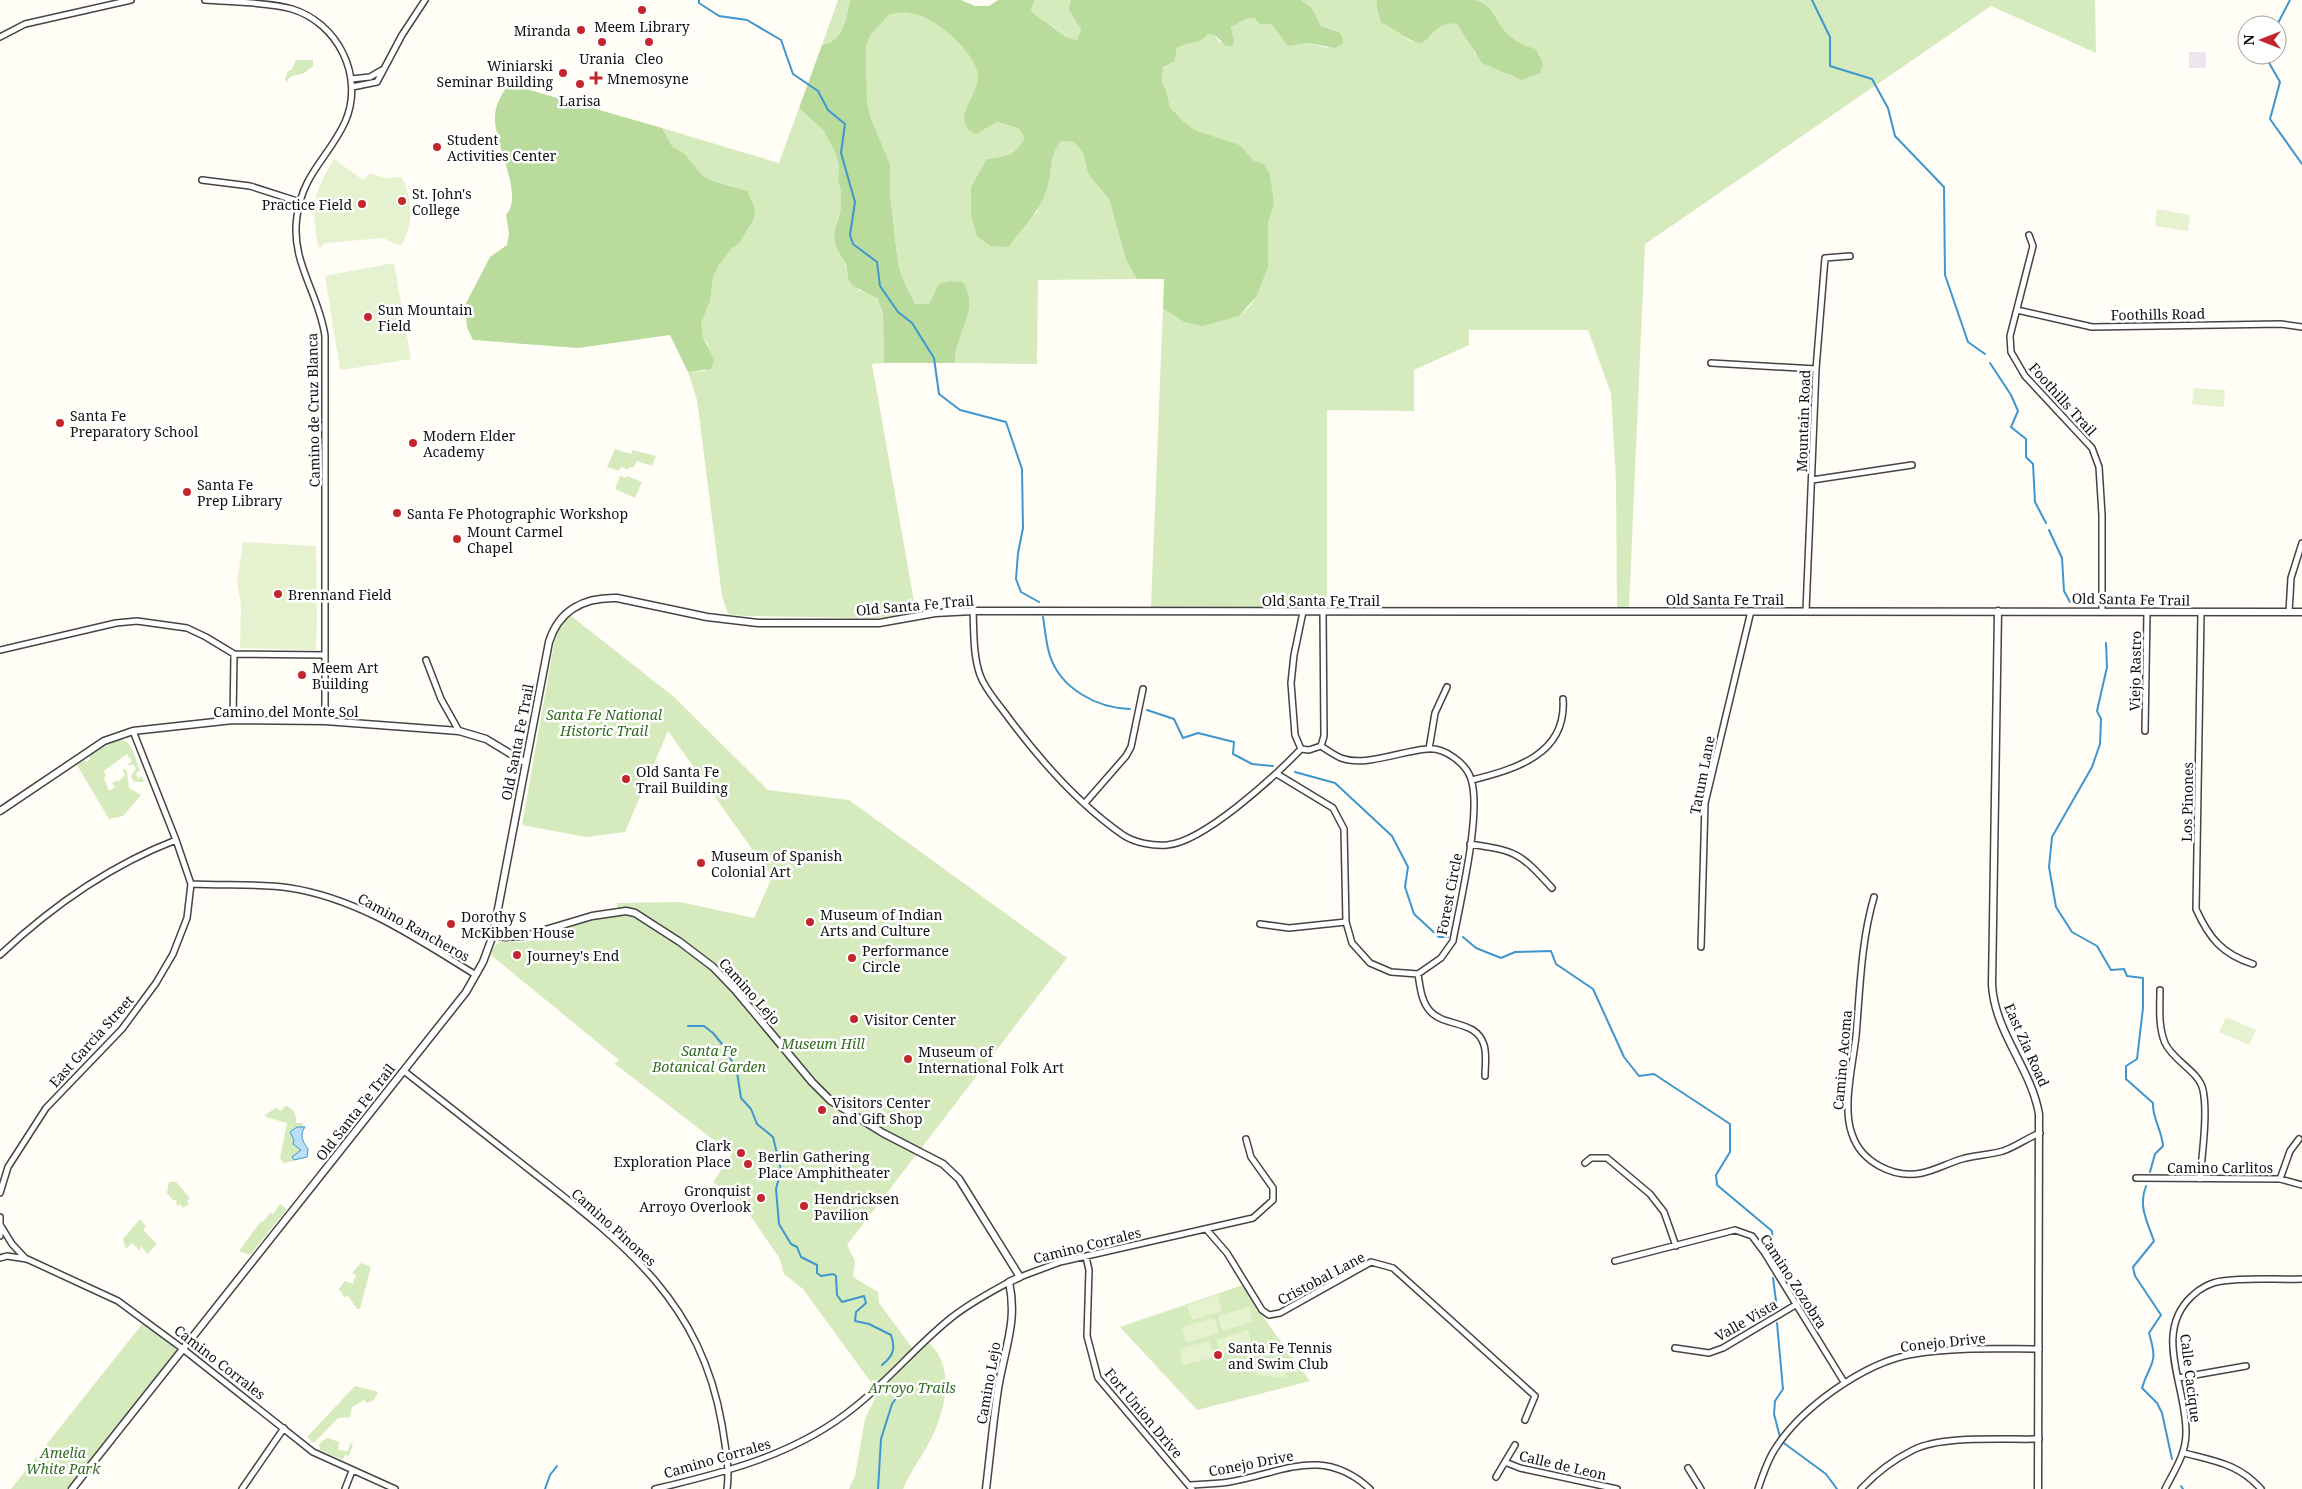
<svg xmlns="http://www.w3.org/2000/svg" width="2302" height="1489" font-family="'Noto Serif',serif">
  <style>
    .industrial { fill: #eee6ef }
    .green { fill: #d5ebbd }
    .forest { fill: #b9dc9c }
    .pitch { fill: #e6f2cf }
    .water { fill: #b9e0f7; stroke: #3f96cf }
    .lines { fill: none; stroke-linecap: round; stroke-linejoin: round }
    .stream { stroke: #3f96cf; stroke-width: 2 }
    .minor-casing { stroke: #444; stroke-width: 8 }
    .tertiary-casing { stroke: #444; stroke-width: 9 }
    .minor { stroke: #fff; stroke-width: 5 }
    .tertiary { stroke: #fff; stroke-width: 6 }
    .poi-dot { fill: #c4262e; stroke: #fff; stroke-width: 2 }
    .labels { text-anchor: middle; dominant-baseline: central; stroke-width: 5; stroke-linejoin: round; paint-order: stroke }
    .poi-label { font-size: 14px; fill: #111; stroke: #fff; text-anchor: start }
    .street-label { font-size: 14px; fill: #111; stroke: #fff }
    .park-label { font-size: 14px; font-style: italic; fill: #2f6b1f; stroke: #fff }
  </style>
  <rect width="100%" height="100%" fill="#fffdf5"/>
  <path class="industrial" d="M2189 52H2206V68H2189Z"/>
  <path class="green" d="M838 0H850C846 19 844 41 822 45Z
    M1035 0H1070L1069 3 1081 29 1077 40C1064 38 1059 32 1050 24 1042 18 1036 19 1031 9Z
    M1301 0H1377V9L1381 23 1391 27 1410 41 1431 37C1439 26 1444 23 1457 24L1469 39 1475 54 1513 77 1536 49C1526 46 1516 42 1508 34 1493 20 1498 9 1476 0H2095L2096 53 1991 6 1645 244 1629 607H1617L1616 481 1611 393 1588 330H1469V345L1414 370V411L1327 410V607H1151L1163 309 1184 322 1239 316 1250 306 1257 296 1268 267V223L1274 203 1272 193 1254 161 1240 145 1195 130 1183 121 1170 107 1166 90 1162 83 1163 69 1175 61 1177 48C1188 41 1203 44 1208 34L1215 35 1219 42 1234 41 1231 27 1246 19 1254 18 1260 24H1271L1288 46 1308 43 1327 48 1337 30 1321 26 1312 8Z
    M890 14C897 14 906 13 913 14 936 18 978 52 978 78 977 91 969 106 964 118L976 134 996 122 1018 128 1026 138C1012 156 1008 156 987 159L1025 224 1037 212 1052 152 1061 141 1074 142 1083 153 1088 174 1109 199 1126 260 1137 279 1038 280 1037 364 955 363C955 332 981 311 963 282L929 305 915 304 902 277 898 263 890 194V164L870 116 867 101 866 46 871 34Z
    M296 60H313V66C310 68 305 73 302 74 295 76 289 74 287 83L285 79 288 71 291 70Z
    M799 108 823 130 835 152 839 165 838 180 841 192V207L837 219 848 279 860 291 867 292 877 298 883 312 884 363 872 364 916 613 875 618 743 616 728 614 722 596 697 400 688 372 705 371 708 344 703 337 701 324 710 301 713 278 722 259 732 248 739 244 754 219 735 187 710 180 702 175 685 154 672 146 662 128 779 163Z
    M615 449 631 454 633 450 656 456 652 466 637 461 633 468 629 467 628 470 621 467 619 471 607 467Z
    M620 476 626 478 627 476 642 482 635 498 615 489Z
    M570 615 674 697 768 790 849 800 1067 958 847 1245 855 1261 853 1277 878 1292 879 1303 916 1353 928 1342C955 1365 946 1407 933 1435 924 1454 911 1470 903 1489H849L855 1476 865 1419 878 1392 803 1289 784 1274 780 1259 741 1202 713 1182 732 1154 615 1064 619 1060 491 955 494 947 500 942H527L563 927 606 915H618L617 903 680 902 754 918 772 877 668 731 625 832 586 837 522 825 555 638 560 626Z
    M117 739C133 739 135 758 140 771L136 773 138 779 142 776 144 782H134L131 776 136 769 134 765H127L132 761 127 754 104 771 106 776 104 778 109 791 115 787 112 783 117 780 118 782 125 775 122 768 127 771 129 788 141 795 123 816 109 819 77 765 84 760 86 762 90 760 89 756Z
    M285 1106C293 1107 297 1115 296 1123H303V1127H299L293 1136V1144L301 1150 292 1157 294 1161 283 1163 280 1158 287 1123 266 1117 265 1115 276 1108 281 1111Z
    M169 1182H176L190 1198 187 1201 189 1204 183 1208 180 1204 178 1206 176 1203 177 1201 173 1200 167 1193Z
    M280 1204 287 1209 250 1255 239 1251 261 1221 263 1222 270 1213 273 1214Z
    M140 1219 146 1226 143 1230 157 1244 147 1254 141 1246 140 1251 132 1243 126 1249 123 1239Z
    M361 1263 371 1267 360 1309H357L348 1296 344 1297 340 1290 337 1292 345 1281 353 1284 356 1275 352 1273Z
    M1243 1285 1271 1328 1310 1381 1197 1410 1120 1327Z
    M143 1323 175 1347 176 1352 78 1476 68 1489H11Z
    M355 1386 378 1392 374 1400 367 1403 364 1400 352 1407 350 1417 338 1418 314 1443 307 1437Z
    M328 1438 339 1442 338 1450 348 1451 350 1443 353 1444 349 1456 345 1455 343 1460 320 1450 319 1445 323 1440Z"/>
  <path class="forest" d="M850 0H961L975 6H989L998 0H1035L1031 9C1036 19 1042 18 1049 24 1059 32 1064 38 1077 40L1081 29 1069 10 1070 0H1301L1312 8 1321 26C1332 30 1343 29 1343 43L1335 48 1308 43 1288 46 1271 24H1260L1254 18 1246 19 1231 27 1234 41 1232 46H1226L1215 35 1208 34C1202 44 1189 41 1177 48L1175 61 1163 68 1162 83 1166 90 1170 107 1183 121 1195 130 1240 145 1254 161 1264 164 1270 175 1274 204 1268 223V267L1257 296 1239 316 1202 326 1184 322 1163 309 1164 279H1137L1126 260 1109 199 1088 174 1083 153 1074 142 1061 141C1048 158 1053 167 1048 185 1042 210 1023 227 1008 247L990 246 977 236 971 214V187L987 159C1007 156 1014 156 1025 138L1018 128 997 122 976 134 967 129C967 126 964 121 964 118 965 105 977 92 978 78 978 53 936 18 913 14 906 12 897 14 890 14L871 34 866 46 867 101 870 116 890 164V194L898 263 902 277 915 304H929L939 284 949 281 963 282C981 311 955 332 955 363H884L883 312 877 298 853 286 848 279 846 264 836 247 834 235 841 207V192L838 180 839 165 835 152 823 130 799 108 822 45C844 41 846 19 850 0Z
    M1377 0H1476C1498 9 1493 20 1508 34 1516 42 1526 46 1536 49L1543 64 1540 73 1522 80 1482 63 1457 24C1437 22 1437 33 1422 43 1405 41 1396 28 1381 23L1377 9Z
    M509 84 662 128 672 146 685 154 702 175 710 180 747 191 755 208 754 219 739 244 732 248 719 265 713 278 710 301 701 324 703 337 714 360 711 369 688 372 670 335 578 348 473 340 467 327 465 305 490 257 507 245 509 233 506 215C525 195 493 143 495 115 496 104 502 93 509 84Z"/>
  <path class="pitch" d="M334 159 363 180 370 173 384 178 402 177C413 202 414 222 401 246L383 238 325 243 320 248 318 246C311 206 313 194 334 159Z
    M2157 209 2190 215 2188 231 2155 226Z
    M394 263 411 359 342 370 340 369 325 276Z
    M2194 388 2225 390 2224 407 2192 404Z
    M243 542 316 546 317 620 316 650 240 648 241 605 237 582Z
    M2226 1017 2256 1030 2249 1045 2219 1032Z
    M1218 1295 1222 1311 1192 1320 1187 1305Z
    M1249 1307 1253 1322 1222 1331 1218 1316Z
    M1214 1318 1219 1333 1186 1343 1182 1327Z
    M1248 1330 1252 1345 1221 1354 1217 1340Z
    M1209 1341 1214 1357 1183 1365 1179 1349Z
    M1257 1361 1287 1363 1286 1378 1256 1375Z"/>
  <path class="water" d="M297 1127H305C299 1135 303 1142 308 1149L307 1157 294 1160 292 1157 301 1150 293 1144 294 1140 290 1132Z"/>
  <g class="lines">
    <path class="stream" d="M699 0V3L719 16 747 20 781 40 793 74 818 91 828 110 845 124 841 153 855 202 850 235 853 244 877 262 880 286 898 312 912 323 934 358 939 394 960 410 1006 422 1022 469 1023 528 1018 553 1016 579 1021 592 1039 602
      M1812 0 1830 37V66L1872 79 1888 108 1895 136 1944 187 1945 275 1968 342 1985 354
      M2277 25 2290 0
      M2269 55 2268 61 2280 82 2270 119 2302 164
      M1990 363 2011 395 2018 411 2011 427 2026 439V457L2033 464 2035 502 2046 523
      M2049 530 2062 558 2064 591 2070 602
      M1043 617C1045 629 1046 644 1050 656 1061 689 1097 708 1130 709
      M2106 643 2107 667 2097 711 2101 719 2100 744 2092 767 2052 837 2049 867 2056 907 2072 932 2097 946 2111 970 2124 969 2127 976 2143 978V1008L2137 1059 2126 1066V1079L2153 1103C2152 1118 2162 1130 2163 1146L2155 1154 2150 1172
      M1147 710 1174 719 1183 738 1198 733 1234 742 1233 754 1252 764 1273 766
      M1295 772 1335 783 1392 836 1408 867 1405 887 1414 914 1439 937H1448
      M1463 937 1476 948 1501 958 1515 952 1551 951 1556 964 1593 989 1624 1057 1639 1076 1654 1074 1730 1124V1152L1716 1175 1717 1185 1772 1231 1774 1259
      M688 1026H704L713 1033 726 1049 737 1072 741 1098 751 1109 757 1124 773 1137 781 1170 776 1189 779 1224 791 1244 797 1247 801 1257 817 1265V1273L821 1276 833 1274 836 1276 837 1295 842 1302 864 1296 866 1303 856 1312 855 1321 869 1324 891 1335C896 1349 893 1356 882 1365
      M2146 1186C2138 1206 2147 1221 2154 1241L2133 1267 2135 1276 2161 1315 2149 1333C2159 1366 2150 1361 2142 1388L2157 1403 2162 1413 2172 1459
      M1773 1278 1777 1309
      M1777 1323 1783 1389 1775 1401 1774 1414 1781 1441 1826 1474 1837 1489
      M2181 1486 2183 1489
      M545 1489 550 1475 557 1466
      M878 1489 881 1439 892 1404 900 1393V1389L894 1386"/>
    <g class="minor-casing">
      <path id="minor" d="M205 0C229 2 269 2 292 9 338 23 365 77 345 122 329 157 303 173 297 216 290 262 319 293 325 336V721
        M0 37 25 24 131 0
        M351 79 370 77 382 70
        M352 87 377 82 402 35 425 0
        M202 180 250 186 300 202
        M2029 235 2033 246 2010 336 2011 352 2025 376 2092 448 2099 467 2102 515V611
        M2017 310 2092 327 2281 324 2302 327
        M1711 363 1816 369
        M1812 480 1912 465
        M973 611C974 632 973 655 980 675 985 689 996 701 1005 713 1038 758 1077 803 1123 835 1135 843 1153 846 1167 845 1204 842 1275 776 1301 749
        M1806 611 1816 369 1825 258 1850 256
        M1303 612 1294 655 1291 683 1295 735 1301 749 1309 750 1321 746 1324 736 1323 612
        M2289 612 2291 578 2302 543
        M2201 613 2196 909C2209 938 2222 954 2253 964
        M0 650 116 623 137 621 187 628 206 637 234 654 325 655
        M426 660 441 699 459 731
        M233 720 234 654
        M2145 731 2147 612
        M1429 749 1435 713 1447 687
        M1277 774 1333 808 1344 829 1346 922 1352 943 1370 963 1391 972 1418 974 1441 958 1453 941C1460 903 1482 812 1471 779 1466 763 1444 747 1427 749 1401 751 1365 767 1341 758 1334 755 1327 750 1321 746
        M1472 780C1516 769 1567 754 1563 699
        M1085 803 1126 756 1131 747 1143 689
        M1470 844C1517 851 1520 853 1552 888
        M191 884C223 886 258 883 290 888 360 899 417 939 476 975
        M1874 897C1861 941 1860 990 1856 1036 1853 1064 1842 1108 1852 1134 1861 1162 1894 1179 1922 1173 1936 1170 1948 1163 1962 1159 1975 1155 1989 1155 2003 1151 2015 1147 2027 1138 2040 1133
        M1260 924 1289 928 1346 922
        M1701 947 1705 803 1751 611
        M0 955C51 907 111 865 176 840
        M1418 974C1420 986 1421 1001 1430 1011 1445 1028 1476 1019 1484 1045 1487 1055 1485 1066 1485 1076
        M2160 990C2160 1008 2158 1026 2165 1043 2173 1061 2199 1071 2203 1090 2208 1113 2202 1155 2200 1179
        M404 1071C447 1105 491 1139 535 1174 626 1245 701 1303 722 1425 725 1445 730 1469 727 1489
        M1585 1163 1591 1158H1607L1650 1194 1664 1212 1676 1246
        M2136 1178 2280 1179 2302 1185
        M2280 1179 2290 1151 2299 1139
        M0 1193 8 1167 46 1108 122 1029 156 983 173 954 187 918 191 884 176 840 133 731
        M0 1217V1236
        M1 1226 12 1244 26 1259
        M1207 1230 1227 1253 1262 1310 1269 1315 1280 1313 1371 1262 1393 1268 1535 1396 1525 1420
        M1086 1257 1089 1270 1087 1336 1098 1378 1192 1489
        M0 1258 7 1256 27 1259 118 1301 183 1349 313 1452 395 1489
        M1615 1261 1735 1230 1752 1236 1764 1252 1844 1382
        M1020 1277 1060 1262 1253 1218 1273 1200V1188L1251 1157 1246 1139
        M1675 1348 1709 1353 1723 1348 1797 1304
        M2178 1378 2246 1366
        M2184 1453C2215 1461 2239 1464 2261 1489
        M1505 1462 1520 1468 1617 1489
        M1688 1468 1701 1489
        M1496 1477 1515 1445
        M1190 1485C1203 1484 1216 1484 1229 1482 1283 1473 1322 1445 1370 1489
        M242 1489 284 1428
        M345 1489 352 1471
        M655 1489C727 1472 798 1454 856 1406 890 1379 917 1345 951 1318 968 1304 989 1293 1009 1282
        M1758 1489C1762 1477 1766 1465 1772 1454 1797 1410 1864 1362 1914 1354 1955 1347 1998 1349 2039 1349
        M1861 1489C1876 1473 1893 1460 1913 1450 1943 1435 2004 1440 2039 1439
        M2165 1489C2174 1471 2186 1454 2186 1433 2187 1387 2152 1333 2192 1296 2200 1288 2212 1282 2222 1281 2248 1277 2276 1280 2302 1279"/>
    </g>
    <g class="tertiary-casing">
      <path id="tertiary" d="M1998 611 1992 985C1995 1033 2031 1068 2039 1114L2038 1489
        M0 811 104 741 133 731 233 720 325 721 459 731 486 739 526 763
        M493 935 505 937 525 936 592 916 626 911 635 913 680 942 713 967 736 991 812 1082 831 1101 883 1133 943 1164 959 1179 1020 1277 1009 1282C1018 1322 1004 1350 998 1389 993 1422 990 1456 986 1489
        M72 1489 466 992 483 962 493 935 549 642C559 610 584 597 617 598L707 617 758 623H879L935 613 973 611 2302 612"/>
    </g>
    <use href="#minor" class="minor"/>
    <use href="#tertiary" class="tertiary"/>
  </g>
  <g class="poi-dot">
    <circle cx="642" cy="10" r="5"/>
    <circle cx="581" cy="30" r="5"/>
    <circle cx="602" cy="42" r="5"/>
    <circle cx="649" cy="42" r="5"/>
    <circle cx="563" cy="73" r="5"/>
    <path d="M593.5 70.5h5v5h5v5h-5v5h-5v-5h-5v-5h5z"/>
    <circle cx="580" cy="84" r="5"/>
    <circle cx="437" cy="147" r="5"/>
    <circle cx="402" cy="201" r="5"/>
    <circle cx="362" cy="204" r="5"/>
    <circle cx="368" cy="317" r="5"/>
    <circle cx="60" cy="423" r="5"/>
    <circle cx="413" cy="443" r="5"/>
    <circle cx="187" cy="492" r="5"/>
    <circle cx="397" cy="513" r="5"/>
    <circle cx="457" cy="539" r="5"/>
    <circle cx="278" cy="594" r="5"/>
    <circle cx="302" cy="675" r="5"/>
    <circle cx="626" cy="779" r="5"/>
    <circle cx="701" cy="863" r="5"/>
    <circle cx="810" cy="922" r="5"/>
    <circle cx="451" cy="924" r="5"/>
    <circle cx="517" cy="955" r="5"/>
    <circle cx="852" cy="958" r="5"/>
    <circle cx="854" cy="1019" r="5"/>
    <circle cx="908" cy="1059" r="5"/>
    <circle cx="822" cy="1110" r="5"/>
    <circle cx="741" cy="1153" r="5"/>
    <circle cx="748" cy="1164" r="5"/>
    <circle cx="761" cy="1198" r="5"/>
    <circle cx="804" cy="1206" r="5"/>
    <circle cx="1218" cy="1355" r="5"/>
  </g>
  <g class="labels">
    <g class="poi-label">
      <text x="642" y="26" text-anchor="middle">Meem Library</text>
      <text x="571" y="30" text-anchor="end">Miranda</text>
      <text x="602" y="58" text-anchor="middle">Urania</text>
      <text x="649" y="58" text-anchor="middle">Cleo</text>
      <text x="553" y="65" text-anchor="end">Winiarski<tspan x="553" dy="16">Seminar Building</tspan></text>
      <text x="607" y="78">Mnemosyne</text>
      <text x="580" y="100" text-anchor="middle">Larisa</text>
      <text x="447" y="139">Student<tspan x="447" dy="16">Activities Center</tspan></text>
      <text x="412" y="193">St. John's<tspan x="412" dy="16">College</tspan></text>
      <text x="352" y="204" text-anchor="end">Practice Field</text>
      <text x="378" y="309">Sun Mountain<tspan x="378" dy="16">Field</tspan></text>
      <text x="70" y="415">Santa Fe<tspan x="70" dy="16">Preparatory School</tspan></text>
      <text x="423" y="435">Modern Elder<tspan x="423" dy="16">Academy</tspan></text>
      <text x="197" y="484">Santa Fe<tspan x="197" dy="16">Prep Library</tspan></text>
      <text x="407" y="513">Santa Fe Photographic Workshop</text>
      <text x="467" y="531">Mount Carmel<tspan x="467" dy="16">Chapel</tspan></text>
      <text x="288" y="594">Brennand Field</text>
      <text x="312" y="667">Meem Art<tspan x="312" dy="16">Building</tspan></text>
      <text x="636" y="771">Old Santa Fe<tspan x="636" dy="16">Trail Building</tspan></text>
      <text x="711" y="855">Museum of Spanish<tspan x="711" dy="16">Colonial Art</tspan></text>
      <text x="820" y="914">Museum of Indian<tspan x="820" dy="16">Arts and Culture</tspan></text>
      <text x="461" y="916">Dorothy S<tspan x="461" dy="16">McKibben House</tspan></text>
      <text x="862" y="950">Performance<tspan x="862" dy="16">Circle</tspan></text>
      <text x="527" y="955">Journey's End</text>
      <text x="864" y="1019">Visitor Center</text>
      <text x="918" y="1051">Museum of<tspan x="918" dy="16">International Folk Art</tspan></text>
      <text x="832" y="1102">Visitors Center<tspan x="832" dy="16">and Gift Shop</tspan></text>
      <text x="731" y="1145" text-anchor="end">Clark<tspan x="731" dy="16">Exploration Place</tspan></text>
      <text x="758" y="1156">Berlin Gathering<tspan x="758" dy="16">Place Amphitheater</tspan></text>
      <text x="751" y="1190" text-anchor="end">Gronquist<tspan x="751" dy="16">Arroyo Overlook</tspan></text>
      <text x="814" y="1198">Hendricksen<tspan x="814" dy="16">Pavilion</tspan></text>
      <text x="1228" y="1347">Santa Fe Tennis<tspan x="1228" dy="16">and Swim Club</tspan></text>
    </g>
    <g class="street-label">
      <text transform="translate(2158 314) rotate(-1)">Foothills Road</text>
      <text transform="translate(2063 399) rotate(48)">Foothills Trail</text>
      <text transform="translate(313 410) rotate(-91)">Camino de Cruz Blanca</text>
      <text transform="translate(1803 421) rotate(-88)">Mountain Road</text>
      <text x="1725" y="599">Old Santa Fe Trail</text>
      <text transform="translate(2131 599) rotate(1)">Old Santa Fe Trail</text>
      <text x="1321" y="600">Old Santa Fe Trail</text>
      <text transform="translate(915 605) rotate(-5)">Old Santa Fe Trail</text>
      <text transform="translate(2135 671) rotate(-89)">Viejo Rastro</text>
      <text x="286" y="711">Camino del Monte Sol</text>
      <text transform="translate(517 742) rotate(-79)">Old Santa Fe Trail</text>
      <text transform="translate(1702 775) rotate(-79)">Tatum Lane</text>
      <text transform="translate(2187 802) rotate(-89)">Los Pinones</text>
      <text transform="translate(1449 894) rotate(-79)">Forest Circle</text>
      <text transform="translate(414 927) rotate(29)">Camino Rancheros</text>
      <text transform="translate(750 991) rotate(48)">Camino Lejo</text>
      <text transform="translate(91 1041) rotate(-48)">East Garcia Street</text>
      <text transform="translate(2027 1045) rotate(66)">East Zia Road</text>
      <text transform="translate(1842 1060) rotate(-85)">Camino Acoma</text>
      <text transform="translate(355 1112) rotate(-52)">Old Santa Fe Trail</text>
      <text x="2220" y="1167">Camino Carlitos</text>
      <text transform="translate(614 1227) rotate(42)">Camino Pinones</text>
      <text transform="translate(1087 1245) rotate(-14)">Camino Corrales</text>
      <text transform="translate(1321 1278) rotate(-28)">Cristobal Lane</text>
      <text transform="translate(1794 1281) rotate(57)">Camino Zozobra</text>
      <text transform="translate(1746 1320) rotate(-30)">Valle Vista</text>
      <text transform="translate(1943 1342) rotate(-6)">Conejo Drive</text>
      <text transform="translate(220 1362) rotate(38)">Camino Corrales</text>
      <text transform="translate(2191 1378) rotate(83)">Calle Cacique</text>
      <text transform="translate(988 1383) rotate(-80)">Camino Lejo</text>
      <text transform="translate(1144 1413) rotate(50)">Fort Union Drive</text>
      <text transform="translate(717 1458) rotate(-16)">Camino Corrales</text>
      <text transform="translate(1251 1463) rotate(-11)">Conejo Drive</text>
      <text transform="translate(1563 1465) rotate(13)">Calle de Leon</text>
    </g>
    <g class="park-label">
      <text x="604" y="714">Santa Fe National<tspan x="604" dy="16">Historic Trail</tspan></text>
      <text x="823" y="1043">Museum Hill</text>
      <text x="709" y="1050">Santa Fe<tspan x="709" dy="16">Botanical Garden</tspan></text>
      <text x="912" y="1387">Arroyo Trails</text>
      <text x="63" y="1452">Amelia<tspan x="63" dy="16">White Park</tspan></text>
    </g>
  </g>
  <g transform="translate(2262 40) rotate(270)"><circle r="24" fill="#ffffff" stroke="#a0a0a0"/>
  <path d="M0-4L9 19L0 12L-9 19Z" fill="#c4262e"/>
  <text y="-8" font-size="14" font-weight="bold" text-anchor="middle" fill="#111111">N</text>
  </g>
</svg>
